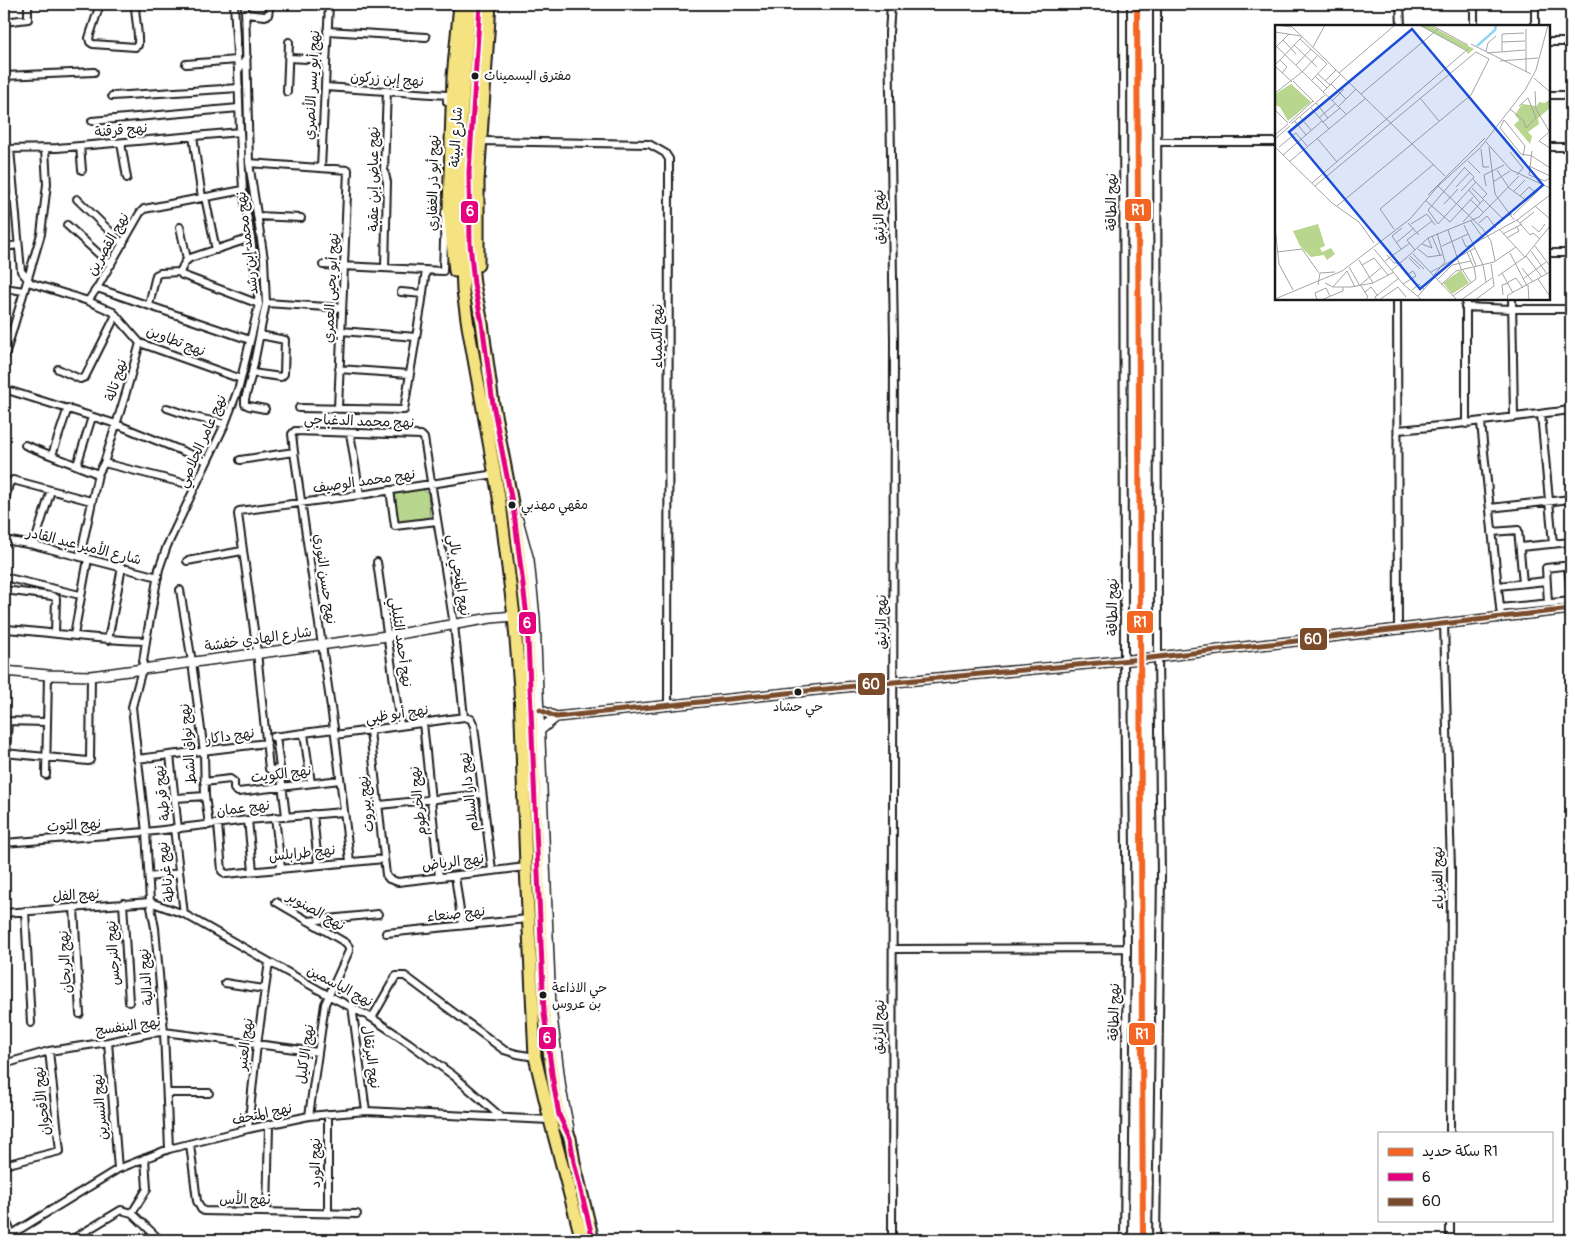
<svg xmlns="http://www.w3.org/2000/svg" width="1575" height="1244" font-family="Pangolin,'Playpen Sans Arabic',sans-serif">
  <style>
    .green { fill: #b9d68e; stroke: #6a7955 }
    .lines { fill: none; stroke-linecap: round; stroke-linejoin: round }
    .street-casing { stroke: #1c1c1c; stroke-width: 10 }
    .secondary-casing { stroke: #1c1c1c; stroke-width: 12 }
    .highway-casing { stroke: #1c1c1c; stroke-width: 15 }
    .street { stroke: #fff; stroke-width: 6 }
    .secondary { stroke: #fff; stroke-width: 9 }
    .highway { stroke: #f5e382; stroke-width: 11 }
    .bus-1-casing { stroke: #fff; stroke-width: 9 }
    .bus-2-casing { stroke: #fff; stroke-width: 9 }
    .bus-1 { stroke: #e5007d; stroke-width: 5 }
    .bus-2 { stroke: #7a4b2a; stroke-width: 5 }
    .rail-1-casing { stroke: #fff; stroke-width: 10 }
    .rail-1 { stroke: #f26522; stroke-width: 6 }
    .bus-dot { fill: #1c1c1c; stroke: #fff; stroke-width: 2 }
    .labels { text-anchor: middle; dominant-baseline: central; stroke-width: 4.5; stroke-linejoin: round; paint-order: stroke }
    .bus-label { font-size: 13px; fill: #1c1c1c; stroke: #fff; text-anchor: start }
    .street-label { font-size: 14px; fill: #1c1c1c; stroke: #fff }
    .inset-river { fill: none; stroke: #91d5f3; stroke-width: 2.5 }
    .inset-road { fill: none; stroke: #a4a4a4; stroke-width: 1 }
    .view { fill: #1d4ed8; fill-opacity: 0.15; stroke: #1d4ed8; stroke-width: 2.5 }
    .inset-edge { fill: none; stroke: #1c1c1c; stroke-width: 2.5 }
    .line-badge { stroke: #fff; stroke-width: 2 }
    .badge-label { font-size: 14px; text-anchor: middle; font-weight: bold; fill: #fff }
  </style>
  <rect width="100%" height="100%" fill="#fff"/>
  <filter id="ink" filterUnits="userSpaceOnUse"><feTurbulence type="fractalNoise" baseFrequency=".02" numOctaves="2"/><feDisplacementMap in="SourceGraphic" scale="10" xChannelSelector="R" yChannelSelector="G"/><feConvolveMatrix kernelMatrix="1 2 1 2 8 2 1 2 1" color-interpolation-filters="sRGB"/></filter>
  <g filter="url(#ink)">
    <path class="green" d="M422 489 428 493 430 517 400 522 397 519 394 493Z"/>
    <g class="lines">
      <g class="street-casing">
        <path id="street" d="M100 4 89 38 90 42 93 44 135 47 138 45C139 32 135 18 135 4
          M234 4 238 71
          M245 4 249 163 264 259 266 303 252 373 245 399V404L249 406 265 409
          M891 4 889 33 894 339 892 1240
          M1123 4 1124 660 1127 948 1124 1240
          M1400 4 1401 26
          M1474 4V26
          M246 14 265 16 268 15 270 4
          M4 22 28 19V4
          M1535 26V4
          M327 31 426 37
          M1549 42H1571
          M289 58 326 60
          M186 64 237 60
          M4 76 94 72
          M325 87 447 95V102
          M287 92 289 42
          M1549 95H1571
          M112 96 239 88
          M92 121 239 108
          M193 136 202 198
          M481 141 649 144 665 153 669 159 668 706
          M1158 142H1276
          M121 143 127 178
          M80 146 82 170
          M1549 147H1571
          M4 149 57 148 240 132
          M10 149 21 271 31 283 88 301 113 312 140 343 241 379
          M249 163 348 170 338 408
          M321 168 329 4
          M205 197 216 250
          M4 198H15
          M77 199 123 244
          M257 216 301 218
          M67 225 111 265
          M180 227 187 259
          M251 238 190 258 185 262 180 272 182 275 259 304
          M4 247 18 245
          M1549 253H1571
          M323 265 443 271 445 212
          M385 268 387 182 384 170 387 91
          M4 288 24 291
          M97 288 250 340
          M401 292 423 294
          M1397 299 1398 629
          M1466 299V424
          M1512 299 1514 416
          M88 301 97 288 140 213 144 209 243 190
          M266 303 342 308
          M149 305 156 275 160 273 180 272
          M1465 307 1512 309H1571
          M341 331 416 337
          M4 359 41 234 47 184 45 149
          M58 369 80 379 85 377 116 315
          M339 369 409 374
          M252 373 281 377 284 374 285 340 260 335
          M4 389 116 424 207 461
          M167 408 190 416 225 424
          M299 408 404 410 421 307 426 270
          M1541 414 1553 544
          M1481 423 1501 617
          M1398 430C1456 425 1513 417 1571 410
          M350 433 360 495
          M25 445 98 474
          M52 455 68 408
          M240 460 294 452
          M104 463 195 486
          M77 465 92 417
          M390 490 395 526 437 521
          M4 504 9 484 13 480 91 501
          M1490 508 1571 499
          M1492 532 1518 530 1523 583
          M4 540 34 545 158 577
          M34 545 51 490
          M1520 547 1571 542
          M80 557 98 474 104 463 125 396 140 343
          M187 561 242 551
          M377 562 400 725
          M1568 565 1571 601
          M4 577 80 595
          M1498 586 1546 581
          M4 590 52 596 56 598 55 633
          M180 590 192 662 204 752 205 796 209 825
          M1548 603 1546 568 1571 565
          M1500 608 1571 601
          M1444 623 1451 869 1450 1133
          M4 629C51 632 98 640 146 641
          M74 635 88 559
          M108 640 122 567
          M4 721 47 722
          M423 723 439 877
          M370 731 386 875 389 879 398 882 526 867
          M304 734 311 783
          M335 735 464 717 471 719 474 726 492 870
          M276 736 286 816
          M273 737 334 729
          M4 753 88 761 90 760 91 676
          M6 753 8 721
          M170 755 178 829
          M137 759 267 743
          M279 769 271 770 269 769 257 652 238 514 239 511 360 495 495 474
          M46 775 48 675
          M204 782 230 779 234 782V789L238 792 340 780
          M176 798 205 796
          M380 805 482 794
          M313 814 318 864
          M275 817 281 868
          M248 820 253 871
          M218 824 222 871 226 874 384 859
          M174 828 184 914
          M4 843 146 832 248 820 343 812
          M350 861 335 735 294 452 292 434 295 431 421 435 424 438 454 625 464 717
          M455 876 462 925
          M149 877 179 873
          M276 902 346 943 349 947V951L325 1004 309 1116
          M123 903 129 1002
          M74 907 80 1014
          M25 911 31 1023
          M4 913 150 902 184 914 328 995 372 1018 409 1043 454 1076 501 1117
          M308 921 378 914
          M386 933 528 919
          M893 949 1127 948
          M225 983 264 989
          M352 1006 366 1111
          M372 1018 396 976H405L504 1050 517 1054 535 1057
          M108 1042 118 1169
          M4 1064 49 1051 108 1042 151 1033 164 1032 318 1052
          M167 1093H209
          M248 1129 257 1044 269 962
          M190 1144 197 1201 201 1209 204 1211 357 1214
          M169 1149 164 1032 155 928 150 902 146 832 132 707 142 669 146 641 159 569 167 546 225 424 239 387 259 304 251 238 243 190 240 132 238 71 247 57
          M4 1165 60 1151 49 1051
          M267 1212 269 1126
          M132 1213 147 1189 145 1158
          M328 1213V1114
          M4 1217 12 1234
          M4 1239 118 1169 169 1149 248 1129 309 1116 366 1111 550 1120
          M71 1240 121 1210 132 1213 160 1240
          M1156 1240 1161 874 1158 657 1157 4
          M1450 1240V1220"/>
      </g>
      <g class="secondary-casing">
        <path id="secondary" d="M518 520 529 560 535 618 551 1008 561 1089 569 1129
          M4 671 48 675 91 676 387 636 491 618 514 616
          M540 710 556 717 894 682 1141 659 1571 609
          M539 731 556 717"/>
      </g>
      <g class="highway-casing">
        <path id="highway" d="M469 4 460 137V217L463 291 468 326 500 503 514 616 520 688 526 867 535 1057 550 1120 582 1240
          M480 4 469 172 470 243 474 284 482 323 493 404 514 513 527 617 544 1013 553 1081 559 1115 570 1138 574 1162 593 1240
          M478 265V181L490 4
          M455 271 449 209 453 77 460 4"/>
      </g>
      <use href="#street" class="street"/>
      <use href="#secondary" class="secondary"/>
      <use href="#highway" class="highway"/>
      <g class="bus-1-casing">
        <path id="bus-1" d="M480 4 469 172 470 243 474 284 482 323 493 404 514 513 527 617 544 1013 553 1081 559 1115 570 1138 574 1162 593 1240"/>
      </g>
      <g class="bus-2-casing">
        <path id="bus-2" d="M540 710 556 717 894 682 1141 659 1571 609"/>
      </g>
      <use href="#bus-1" class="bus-1"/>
      <use href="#bus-2" class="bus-2"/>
      <g class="rail-1-casing">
        <path id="rail-1" d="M1137 4 1143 1240"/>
      </g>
      <use href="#rail-1" class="rail-1"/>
    </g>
  </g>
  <g class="bus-dot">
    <circle cx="475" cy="76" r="4.5"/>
    <circle cx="512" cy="505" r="4.5"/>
    <circle cx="798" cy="692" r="4.5"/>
    <circle cx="543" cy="995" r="4.5"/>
  </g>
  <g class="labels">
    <g class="bus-label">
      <text x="484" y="76">مفترق اليسمينات</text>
      <text x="521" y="505">مقهي مهذبي</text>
      <text x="798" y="707" text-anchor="middle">حي حشاد</text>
      <text x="552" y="988">حي الاذاعة<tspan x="552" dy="16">بن عروس</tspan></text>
    </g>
    <g class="street-label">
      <text transform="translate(387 79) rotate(4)">نهج إبن زركون</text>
      <text transform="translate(312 85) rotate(-87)">نهج أبو يسر الأنصري</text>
      <text transform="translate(121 130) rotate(-5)">نهج قرقنة</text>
      <text transform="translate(456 137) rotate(-87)">شارع البيئة</text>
      <text transform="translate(373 179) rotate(-90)">نهج عياض إبن عقبة</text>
      <text transform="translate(433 183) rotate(-89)">نهج أبو ذر الغفاري</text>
      <text transform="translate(1111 202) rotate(-90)">نهج الطاقة</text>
      <text transform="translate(879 217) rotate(-91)">نهج الزئبق</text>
      <text transform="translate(247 243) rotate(-97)">نهج محمد إبن رشد</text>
      <text transform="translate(108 244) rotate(-60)">نهج القصرين</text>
      <text transform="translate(331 288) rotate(-87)">نهج أبو يحيى العمري</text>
      <text transform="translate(657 336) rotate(-90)">نهج الكيمياء</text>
      <text transform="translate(176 341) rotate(21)">نهج تطاوين</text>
      <text transform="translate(116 380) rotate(-73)">نهج تالة</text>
      <text transform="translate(359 421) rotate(2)">نهج محمد الدغباجي</text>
      <text transform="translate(202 441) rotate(-66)">نهج عامر الجلاصي</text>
      <text transform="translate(364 481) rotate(-8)">نهج محمد الوصيف</text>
      <text transform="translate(84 546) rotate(14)">شارع الأمير عبد القادر</text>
      <text transform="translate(459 575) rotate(81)">نهج المنجي بالي</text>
      <text transform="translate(325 579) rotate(82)">نهج حسن النوري</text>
      <text transform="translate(1112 607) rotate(-90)">نهج الطاقة</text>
      <text transform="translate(881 622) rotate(-90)">نهج الزئبق</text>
      <text transform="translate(258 639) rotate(-8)">شارع الهادي خفشة</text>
      <text transform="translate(401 642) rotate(82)">نهج أحمد التليلي</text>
      <text transform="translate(397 714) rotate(-8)">نهج أبو ظبي</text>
      <text transform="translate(230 736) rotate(-8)">نهج داكار</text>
      <text transform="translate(188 744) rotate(-95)">نهج نواق الشط</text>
      <text transform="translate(281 774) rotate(-7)">نهج الكويت</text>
      <text transform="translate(469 792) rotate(-97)">نهج دار السلام</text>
      <text transform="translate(162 793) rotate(-97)">نهج قرطبة</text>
      <text transform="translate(418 801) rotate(-96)">نهج الخرطوم</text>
      <text transform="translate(366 804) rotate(-96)">نهج بيروت</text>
      <text transform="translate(243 808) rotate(-7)">نهج عمان</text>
      <text transform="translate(74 825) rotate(-4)">نهج التوت</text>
      <text transform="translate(302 853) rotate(-6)">نهج طرابلس</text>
      <text transform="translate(453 862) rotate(-7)">نهج الرياض</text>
      <text transform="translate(166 872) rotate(-97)">نهج غرناطة</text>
      <text transform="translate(1438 878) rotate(-91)">نهج الفيزياء</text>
      <text transform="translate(76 895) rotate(-4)">نهج الفل</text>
      <text transform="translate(316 911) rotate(30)">نهج الصنوبر</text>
      <text transform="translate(456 914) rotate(-6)">نهج صنعاء</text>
      <text transform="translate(113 953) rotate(-94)">نهج النرجس</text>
      <text transform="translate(65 962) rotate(-93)">نهج الريحان</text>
      <text transform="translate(146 977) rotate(-95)">نهج الدالية</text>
      <text transform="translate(340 986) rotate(28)">نهج الياسمين</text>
      <text transform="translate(1114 1012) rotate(-89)">نهج الطاقة</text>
      <text transform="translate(128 1026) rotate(-8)">نهج البنفسج</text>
      <text transform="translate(879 1027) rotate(-89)">نهج الزئبق</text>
      <text transform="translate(245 1044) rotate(-83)">نهج العنبر</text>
      <text transform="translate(305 1054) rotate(-82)">نهج الإكليل</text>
      <text transform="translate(371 1057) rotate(82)">نهج البرتقال</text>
      <text transform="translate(42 1101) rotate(-96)">نهج الأقحوان</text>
      <text transform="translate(100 1107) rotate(-95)">نهج النسرين</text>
      <text transform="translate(262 1114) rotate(-12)">نهج المتحف</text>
      <text transform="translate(315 1163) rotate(-90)">نهج الورد</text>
      <text x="245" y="1199">نهج الأس</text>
    </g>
  </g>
  <g transform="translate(1275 25)">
    <rect width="275" height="275" fill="#fff"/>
    <path d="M143 0H154L199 24 193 29 191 25ZM16 59 36 77 13 96 5 82 0 80V69ZM275 74V83L263 93 264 99 253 107 257 111 255 119 239 100 244 95 240 90 247 79 262 81 264 77 270 78ZM43 199 50 221 45 223 47 227 56 223 60 229 52 235 49 230 36 232 25 221 18 206ZM186 245 194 258 177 269 168 258Z" fill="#b9d68e"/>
    <path class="inset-river" d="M202 21 220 5 221 0"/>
    <path class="inset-road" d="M1 0 16 2M15 0 170 151M145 0 192 26M156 0 193 20M251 4V47M0 7 26 11M25 14 52 39M8 15 21 29M227 17 250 16M196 19 256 49M0 20 71 89M19 20 42 42M38 22 50 0M0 23 14 9M211 26 213 18 221 11M227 26V9L249 8M212 28 250 25M5 35 12 42 7 48M225 36 263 33M0 40 27 12M21 40 36 24M0 41 17 57M27 47 43 30M64 48 120 0M43 49 55 60M40 51 52 63M259 53 275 67M18 56 39 77M36 56 52 39M50 56 61 45M56 59 71 74M260 66 261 84 274 106M48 67 66 49M0 68 27 47M86 69 163 4M145 73 164 96M57 76 69 64M41 78 53 93M63 82 81 64M36 83 54 104M235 84 248 95 251 103 261 93 253 73 244 81M0 85 13 98M25 92 36 105M44 93 60 79M229 95 225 103 246 129 257 131 275 143M229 95 250 121 248 131M20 96 31 110M48 97 65 83M14 98 38 76M16 99 50 70M275 106 264 116 275 123M0 110 13 99M42 113 62 137M0 114 15 101M211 117 236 145 275 163M0 122 57 178 84 197 99 218M4 122 21 108 32 121M214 122 220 169 239 195M206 124 208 142H214M235 127 248 143 242 150M8 130 47 96M193 136 205 148M14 137 91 73M254 141 275 151M190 142 153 185 163 199 201 157M222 145 234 163 252 176M254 150 257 126M254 150 270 156 275 153M198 154 212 169 208 173M218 157 235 146M37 158 193 24M40 161 201 27 214 34 196 70 62 181M163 161 207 203 216 216 220 236M211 161 209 150 229 140M181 162 195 147M197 163 227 193 237 189M194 165 205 178M186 166 199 152 189 142M239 166 250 155M153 170 210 113M245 171 254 162 260 167M150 175 175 197 198 172M196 175 208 187M169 179 183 164M260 181 275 194M238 190 262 167 266 160M242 195 255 210 258 208 265 214M196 196 209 214M188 197 209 174M133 198 144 210M204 198 212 191 221 203M245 198 259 187M136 199 152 189 160 200M189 200 208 240 211 257M257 201 264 207 270 199M0 202 4 239 18 265M119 204 105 184 159 139M173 205 186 244M225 205 250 232M228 209 247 199M157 211 165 230M187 213 191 222 198 219M232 213 244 206 242 202M121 218 139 203M147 219 157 223 153 213M198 219 242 195 275 170M167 221 193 209M260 221 275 241M99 224 128 259 147 275M126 224 117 211 127 203M143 224 153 232 167 230M140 225 132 215 157 196M195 225 201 241M256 226 272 249M2 227 27 224 44 248M192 227 198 241M235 228 252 261M138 229 182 275M112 230 119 238H126M135 231 149 244M251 231 267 252M134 233 145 244M130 234 153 213 204 192 244 151M84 235 98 258M110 236 135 218M127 239 125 241 132 250 138 246 141 251 128 259M87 240 99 233 113 250M74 242 85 261M247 243 258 257M187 244 196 258M117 245 131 233M156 247 200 223M227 248 238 268M159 250 170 237 162 208M223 251 250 232 275 201M248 254 271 237M263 254 274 270M162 255 177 240 196 236M233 257 241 253 248 263M50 258 58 262H76L98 258 119 247M43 260 45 248 60 247M85 260 107 242M166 260 181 246 219 237 241 222M253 260 254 275M86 261 93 272 90 275M58 262 72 246 80 262M137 265 144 259 149 264M90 267 96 262 103 271M228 270 227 260 234 258M143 271 160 252M178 271 201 254 199 242M0 274 67 246 135 194 163 161 205 123 250 65 261 45 273 0M42 275 40 268 51 263 55 271M46 275 68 266V262M102 275 100 272 124 253M104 275 123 262 131 272M186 275 217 253M200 275 219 261 216 239M232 275 233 270 275 247"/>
    <path class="view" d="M137 4 268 160 145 264 14 107Z"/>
    <rect width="275" height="275" class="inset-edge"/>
  </g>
  <g class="line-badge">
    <rect x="1124" y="198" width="28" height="24" rx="5" fill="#f26522"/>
    <rect x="460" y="200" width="19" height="24" rx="5" fill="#e5007d"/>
    <rect x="1126" y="610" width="28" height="24" rx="5" fill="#f26522"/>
    <rect x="518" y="611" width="19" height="24" rx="5" fill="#e5007d"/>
    <rect x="1299" y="627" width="29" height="24" rx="5" fill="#7a4b2a"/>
    <rect x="857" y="672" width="29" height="24" rx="5" fill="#7a4b2a"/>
    <rect x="1128" y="1022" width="28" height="24" rx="5" fill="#f26522"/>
    <rect x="538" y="1026" width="19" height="24" rx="5" fill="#e5007d"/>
  </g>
  <g class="badge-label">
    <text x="1138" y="215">R1</text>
    <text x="470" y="216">6</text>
    <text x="1140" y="627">R1</text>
    <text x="527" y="628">6</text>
    <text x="1313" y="644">60</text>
    <text x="871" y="689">60</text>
    <text x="1142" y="1039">R1</text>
    <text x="547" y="1043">6</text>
  </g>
  <rect width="1575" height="1244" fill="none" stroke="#fff" stroke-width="20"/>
  <rect x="10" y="10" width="1555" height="1224" fill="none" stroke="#1c1c1c" stroke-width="2" filter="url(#ink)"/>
  <rect x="1378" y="1132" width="175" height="90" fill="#ffffff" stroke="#a4a4a4"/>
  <rect x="1388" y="1148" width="25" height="8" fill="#f26522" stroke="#a4a4a4"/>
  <text x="1422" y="1156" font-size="15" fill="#1c1c1c">سكة حديد R1</text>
  <rect x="1388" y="1173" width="25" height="8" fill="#e5007d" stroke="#a4a4a4"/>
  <text x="1422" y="1182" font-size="15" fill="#1c1c1c">6</text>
  <rect x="1388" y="1198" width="25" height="8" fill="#7a4b2a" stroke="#a4a4a4"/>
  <text x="1422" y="1206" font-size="15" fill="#1c1c1c">60</text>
</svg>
